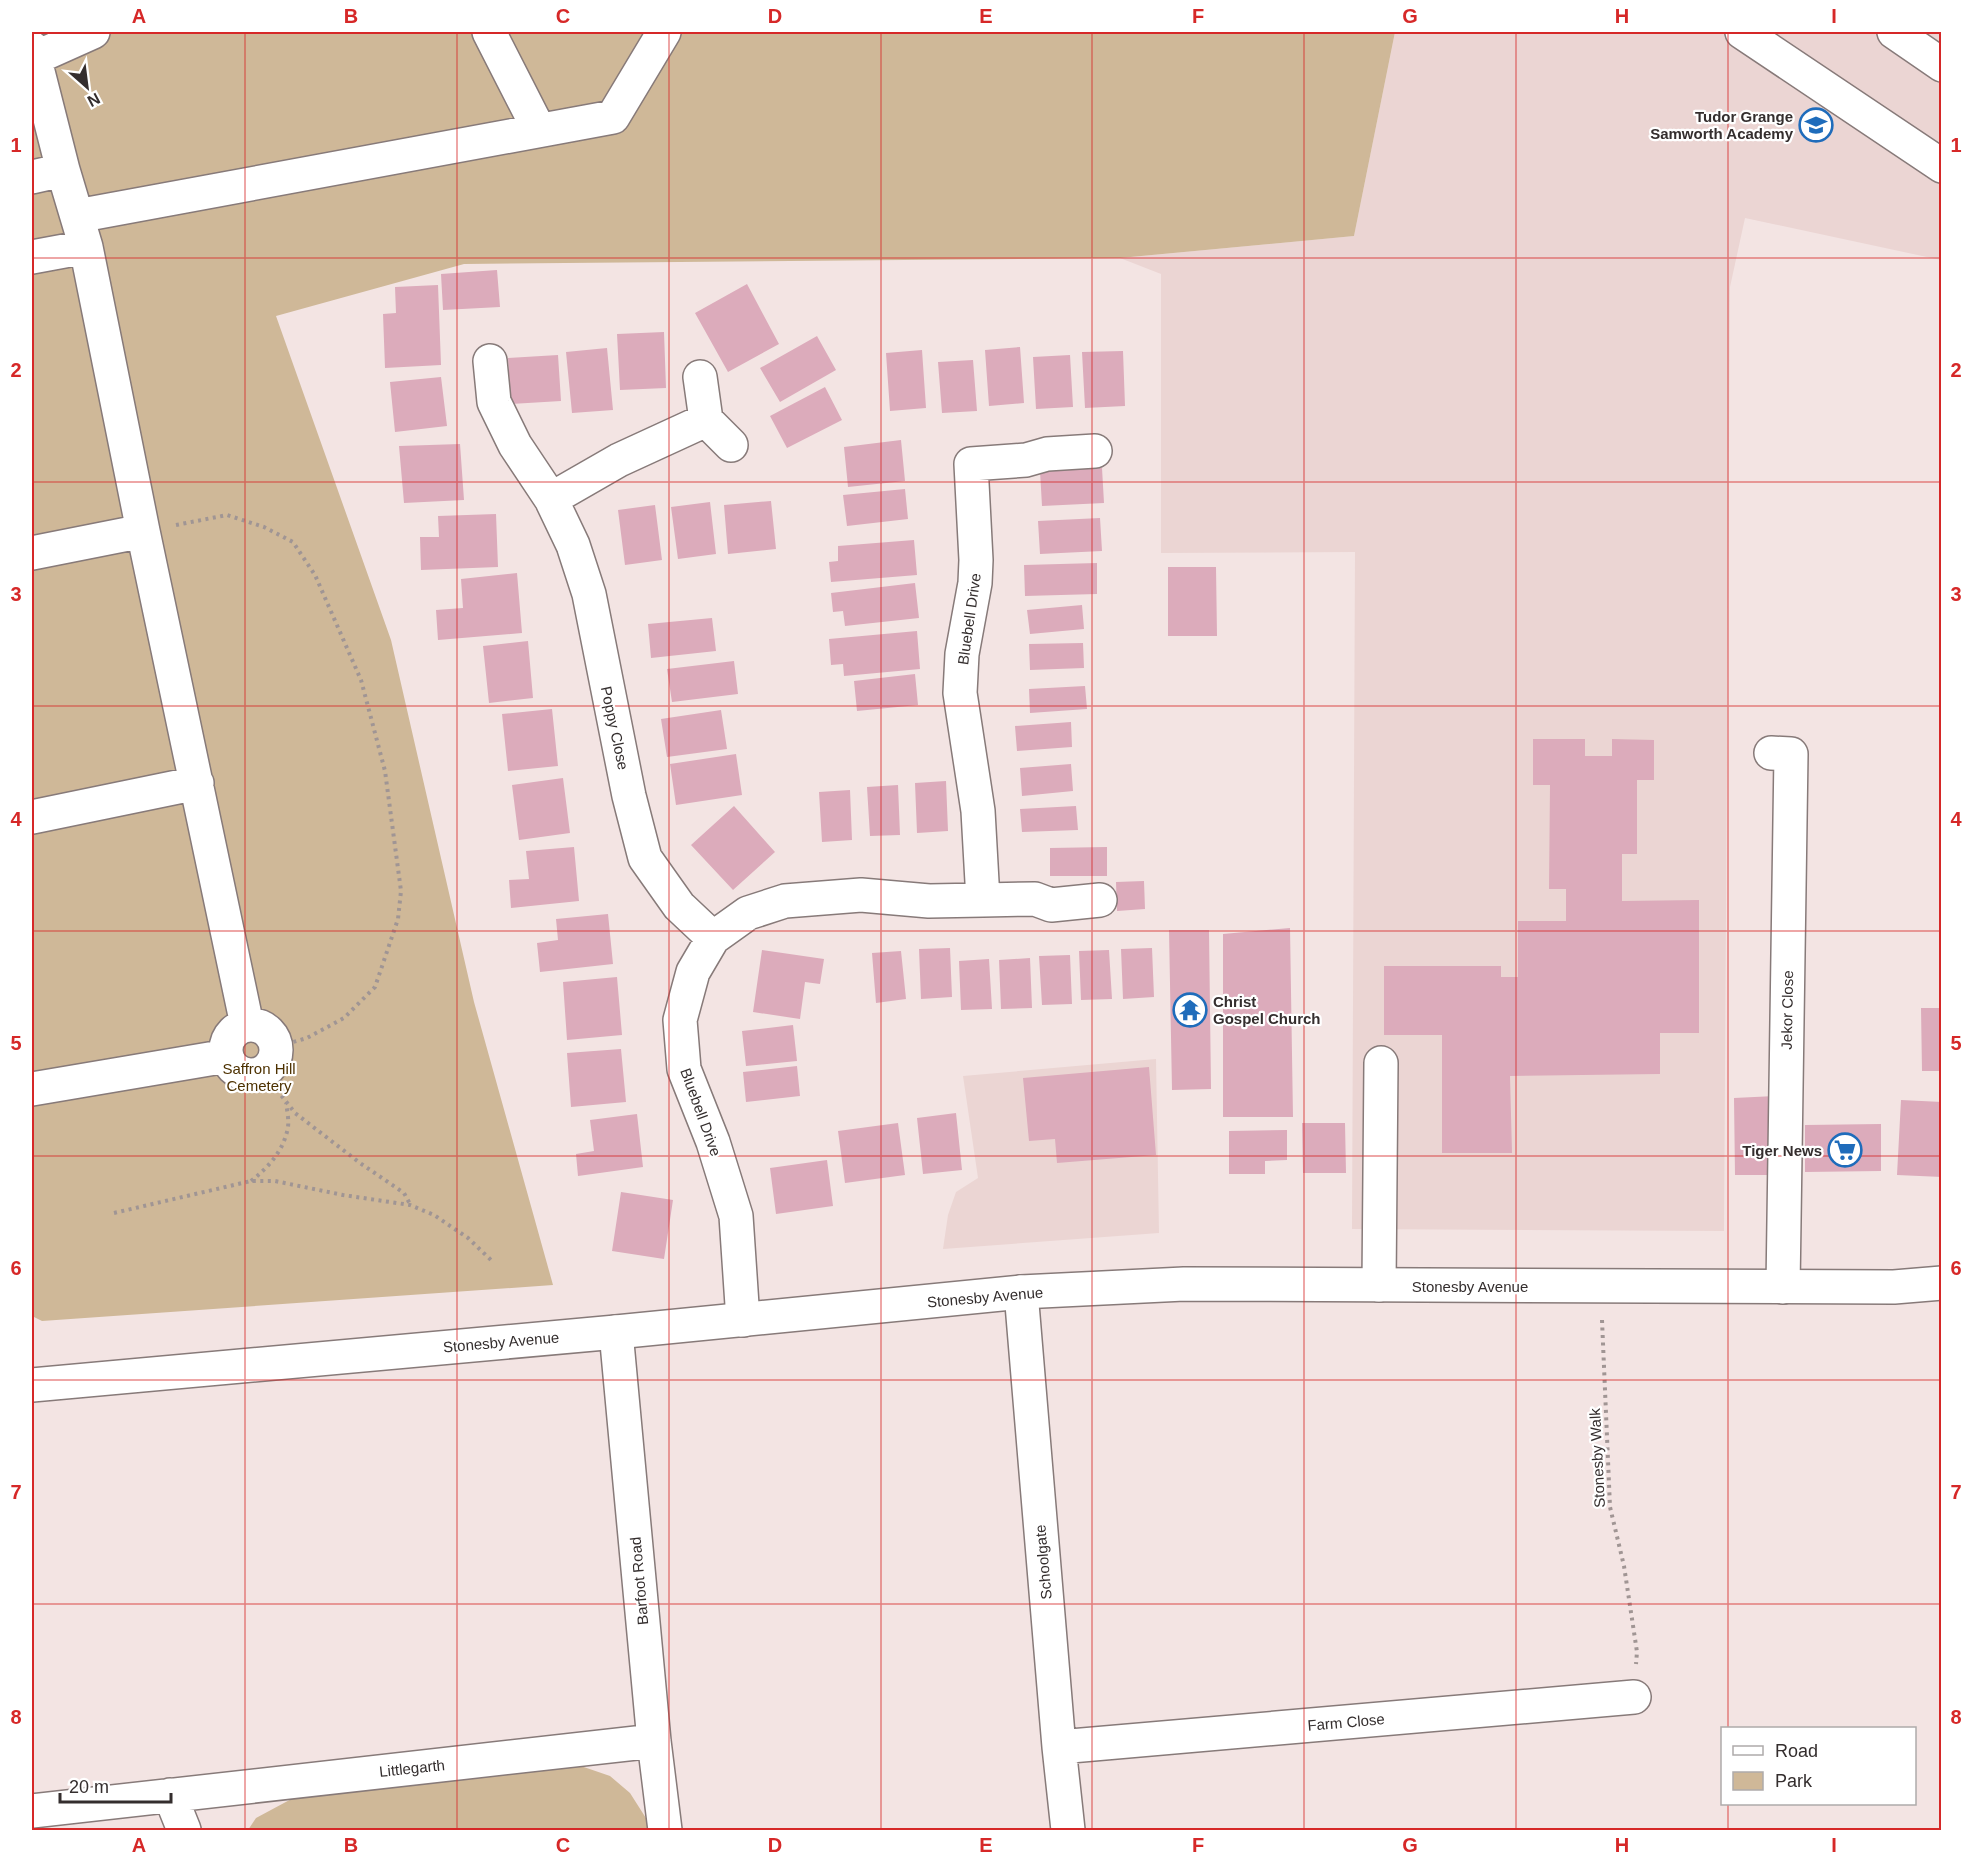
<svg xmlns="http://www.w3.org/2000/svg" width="1973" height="1862" font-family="Arial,sans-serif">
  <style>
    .built { fill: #ebd5d3 }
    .green { fill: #cfb898 }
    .building { fill: #dcabbb }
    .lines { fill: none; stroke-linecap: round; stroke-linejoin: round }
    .minor-casing { stroke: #877a79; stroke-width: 36 }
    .major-casing { stroke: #877a79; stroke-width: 36 }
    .path { stroke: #a09594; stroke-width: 4; stroke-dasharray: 3 4.5; stroke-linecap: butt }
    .minor { stroke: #fff; stroke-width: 33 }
    .major { stroke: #fff; stroke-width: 33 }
    .grid { fill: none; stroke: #d62828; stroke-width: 1.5; stroke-opacity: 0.55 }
    .labels { text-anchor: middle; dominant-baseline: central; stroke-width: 4.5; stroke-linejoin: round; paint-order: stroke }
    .poi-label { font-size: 15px; font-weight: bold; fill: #342e2e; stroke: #fff; text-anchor: end }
    .street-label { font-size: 15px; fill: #342e2e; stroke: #fff }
    .park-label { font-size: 15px; fill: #4d3100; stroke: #fff }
    .neatline { fill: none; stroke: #d62828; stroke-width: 2 }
    .grid-label { font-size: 20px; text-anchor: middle; font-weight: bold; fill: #d62828 }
  </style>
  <rect width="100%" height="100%" fill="#f3e4e3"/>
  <path class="built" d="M1395 32H1941V260L1745 218 1730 287 1724 1231 1352 1229 1355 552 1161 553V274L1120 258 1354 236Z
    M1156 1059 1159 1233 943 1249 948 1215 956 1192 978 1178 963 1076Z"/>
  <path class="green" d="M32 32H1395L1354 236 1120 258 464 264 276 316 391 640 474 1002 553 1285 42 1321 32 1316Z
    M578 1765 610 1776 630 1793 651 1826 652 1830H248L256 1818 297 1796Z"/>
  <path class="building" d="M497 270 500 307 443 310 441 274Z
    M747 284 779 344 728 372 695 313Z
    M438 285 441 365 385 368 383 314 396 313 395 287Z
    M664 332 666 388 620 390 617 334Z
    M817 336 836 370 780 402 760 368Z
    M1020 347 1024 403 989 406 985 350Z
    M607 348 613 410 572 413 566 352Z
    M922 350 926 408 890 411 886 353Z
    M1123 351 1125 406 1085 408 1082 352Z
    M558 355 561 401 511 404 508 358Z
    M1070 355 1073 407 1036 409 1033 357Z
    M973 360 977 411 942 413 938 362Z
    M441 377 447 426 395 432 390 382Z
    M825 387 842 420 787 448 770 416Z
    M901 440 905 481 848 487 844 447Z
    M460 444 464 500 404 503 399 446Z
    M1102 468 1104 503 1042 506 1040 471Z
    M905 489 908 519 847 526 843 495Z
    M771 501 776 549 728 554 724 505Z
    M710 502 716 554 678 559 671 507Z
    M655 505 662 560 625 565 618 510Z
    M496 514 498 567 421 570 420 537H439L438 516Z
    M1100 518 1102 551 1040 554 1038 521Z
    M914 540 917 575 831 582 829 562 838 561V546Z
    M1097 563V594L1025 596 1024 565Z
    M1168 567H1216L1217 636H1168Z
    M517 573 522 633 438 640 436 610 463 608 461 579Z
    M915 583 919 618 845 626 843 611 833 612 831 593Z
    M1082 605 1084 629 1030 634 1027 610Z
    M712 618 716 651 651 658 648 624Z
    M917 631 920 669 844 676 843 664 831 665 829 639Z
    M528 641 533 698 489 703 483 646Z
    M1083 643 1084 668 1030 670 1029 644Z
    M734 661 738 694 672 702 667 669Z
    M915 674 918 705 857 711 854 681Z
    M1085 686 1087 709 1030 713 1029 689Z
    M552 709 558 766 508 771 502 714Z
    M721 710 727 749 667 757 661 719Z
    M1071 722 1072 747 1017 751 1015 726Z
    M1533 739H1585V756H1612V739L1654 740V780H1637V854H1622V901L1699 900V1033H1660V1074L1510 1076 1512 1153H1442V1035H1384V966H1501V977H1518V921H1566V889H1549L1550 785H1533Z
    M736 754 742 795 676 805 670 764Z
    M1071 764 1073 791 1022 796 1020 768Z
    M563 778 570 833 519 840 512 785Z
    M946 781 948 831 917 833 915 783Z
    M898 785 900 835 870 836 867 787Z
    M850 790 852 840 822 842 819 792Z
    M734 806 775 852 733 890 691 845Z
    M1076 806 1078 830 1022 832 1020 809Z
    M574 847 579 901 511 908 509 880 529 879 526 851Z
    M1107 847V876H1050V848Z
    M1144 881 1145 909 1117 911 1116 882Z
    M608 914 613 964 540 972 537 943 558 940 556 919Z
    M1290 928 1293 1117H1223V934Z
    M1169 930H1209L1211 1089 1172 1090Z
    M950 948 952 997 921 999 919 949Z
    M1152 948 1154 997 1123 999 1121 949Z
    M762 950 824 959 820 984 805 982 800 1019 753 1012Z
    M1109 950 1112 999 1081 1000 1079 951Z
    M901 951 906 999 876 1003 872 953Z
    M1070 955 1072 1004 1042 1005 1039 956Z
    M1030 958 1032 1008 1001 1009 999 960Z
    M989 959 992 1009 961 1010 959 961Z
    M617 977 622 1035 567 1040 563 982Z
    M1921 1008H1942V1071H1922Z
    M793 1025 797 1061 746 1066 742 1031Z
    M621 1049 626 1102 571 1107 567 1053Z
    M797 1066 800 1096 746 1102 743 1072Z
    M1149 1067 1156 1155 1057 1163 1055 1139 1029 1141 1023 1078Z
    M1775 1096V1175H1735L1734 1098Z
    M1901 1100 1942 1102V1177L1897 1175Z
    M956 1113 962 1170 923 1174 917 1118Z
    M637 1114 643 1167 578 1176 576 1154 594 1151 590 1120Z
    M898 1123 905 1175 845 1183 838 1131Z
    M1302 1123H1345L1346 1173H1303Z
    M1881 1124V1171L1805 1172V1125Z
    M1287 1130V1160L1265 1161V1174H1229V1131Z
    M827 1160 833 1206 776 1214 770 1168Z
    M621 1192 673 1200 664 1259 612 1251Z"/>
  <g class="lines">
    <g class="minor-casing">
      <path id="minor" d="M489 32 539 130
        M1742 32 1942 166
        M1894 32 1942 65
        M32 48 63 170
        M35 58 93 32
        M32 177 63 170 86 247 32 257
        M77 216 613 117 664 32
        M86 247 143 531 247 1025
        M490 361 494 402 515 445 551 499
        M700 377 706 420 731 445
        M706 420 619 460 551 499 573 545 589 594 629 796 645 858 679 906 713 938
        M32 553 143 531
        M1771 753 1791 754 1783 1287
        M32 817 197 783
        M983 900 1035 899 1051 905 1100 900
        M226 1050a25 25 0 1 1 50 0a25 25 0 1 1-50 0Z
        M32 1089 227 1056
        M1379 1285 1381 1063
        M1021 1292 1059 1747 1068 1830
        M743 1320 736 1216 713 1142 684 1069 680 1020 693 972 713 938 748 913 785 901 861 895 929 901 983 900 978 811 960 693 962 654 975 583 976 560 971 464 1026 460 1047 454 1095 451
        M616 1332 654 1741 665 1830
        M1059 1747 1634 1697
        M170 1795 184 1830
        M32 1811 654 1741"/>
    </g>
    <g class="major-casing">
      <path id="major" d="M32 1385 616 1332 1021 1292 1184 1284 1894 1287 1942 1283"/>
    </g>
    <path class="path" d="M176 525 227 515 264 527 293 542 315 575 361 680 385 771 401 891 398 919 375 987 344 1018 307 1038 276 1047
      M263 1072 295 1113 360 1163 404 1193 410 1204
      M251 1181C269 1167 284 1150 288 1127 289 1119 287 1110 286 1103
      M114 1213 251 1181H275L343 1195 410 1205 434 1215 468 1238 491 1260
      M1602 1320 1610 1507 1624 1566 1637 1652 1636 1664"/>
    <use href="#minor" class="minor"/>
    <use href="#major" class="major"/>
  </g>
  <path class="grid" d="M245 32V1830M457 32V1830M669 32V1830M881 32V1830M1092 32V1830M1304 32V1830M1516 32V1830M1728 32V1728M32 258H1942M32 482H1942M32 706H1942M32 931H1942M32 1156H1942M32 1380H1942M32 1604H1942M1728 1804V1830"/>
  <defs>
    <g id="school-ring" transform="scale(1.725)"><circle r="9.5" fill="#fff" stroke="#1f6cbb" stroke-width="1.5"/><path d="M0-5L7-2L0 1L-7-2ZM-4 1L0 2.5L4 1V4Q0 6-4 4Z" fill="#1f6cbb"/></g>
    <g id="temple-ring" transform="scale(1.725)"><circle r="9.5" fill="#fff" stroke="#1f6cbb" stroke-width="1.5"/><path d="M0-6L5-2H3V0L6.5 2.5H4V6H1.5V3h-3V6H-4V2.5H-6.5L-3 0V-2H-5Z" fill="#1f6cbb"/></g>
    <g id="supermarket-ring" transform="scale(1.725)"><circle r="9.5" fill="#fff" stroke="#1f6cbb" stroke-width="1.5"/><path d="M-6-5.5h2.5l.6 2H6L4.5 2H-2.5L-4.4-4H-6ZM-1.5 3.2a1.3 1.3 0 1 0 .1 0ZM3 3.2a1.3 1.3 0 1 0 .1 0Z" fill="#1f6cbb"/></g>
  </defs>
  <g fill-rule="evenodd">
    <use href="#school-ring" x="1816" y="125"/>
    <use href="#temple-ring" x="1190" y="1010"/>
    <use href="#supermarket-ring" x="1845" y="1150"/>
  </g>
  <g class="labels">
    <g class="poi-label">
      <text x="1793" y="116">Tudor Grange<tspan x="1793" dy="17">Samworth Academy</tspan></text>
      <text x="1213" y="1001" text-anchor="start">Christ<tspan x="1213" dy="17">Gospel Church</tspan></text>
      <text x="1822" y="1150">Tiger News</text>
    </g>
    <g class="street-label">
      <text transform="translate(969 619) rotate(-82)">Bluebell Drive</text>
      <text transform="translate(615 728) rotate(78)">Poppy Close</text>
      <text transform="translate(1787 1010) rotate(-89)">Jekor Close</text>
      <text transform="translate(701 1112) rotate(70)">Bluebell Drive</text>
      <text x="1470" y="1286">Stonesby Avenue</text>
      <text transform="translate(985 1297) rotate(-5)">Stonesby Avenue</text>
      <text transform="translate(501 1342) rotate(-5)">Stonesby Avenue</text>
      <text transform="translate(1597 1458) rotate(-93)">Stonesby Walk</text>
      <text transform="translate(1043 1562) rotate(-95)">Schoolgate</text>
      <text transform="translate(639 1581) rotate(-95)">Barfoot Road</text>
      <text transform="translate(1346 1722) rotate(-5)">Farm Close</text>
      <text transform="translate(412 1768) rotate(-6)">Littlegarth</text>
    </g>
    <g class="park-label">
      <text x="259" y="1068">Saffron Hill<tspan x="259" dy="17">Cemetery</tspan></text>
    </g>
  </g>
  <rect width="1973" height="1862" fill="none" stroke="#ffffff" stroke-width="66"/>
  <rect x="1721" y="1727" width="195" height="78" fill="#ffffff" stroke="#aeabab" stroke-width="1.5"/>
  <rect x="1733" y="1746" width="30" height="9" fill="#ffffff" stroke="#aeabab" stroke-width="1.5"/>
  <text x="1775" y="1757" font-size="18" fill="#342e2e">Road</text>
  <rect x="1733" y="1772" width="30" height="18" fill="#cfb898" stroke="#aeabab" stroke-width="1.5"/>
  <text x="1775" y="1787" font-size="18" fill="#342e2e">Park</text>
  <g transform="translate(87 87) rotate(152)" stroke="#ffffff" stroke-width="4.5" paint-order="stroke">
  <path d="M0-4.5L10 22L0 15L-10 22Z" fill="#342e2e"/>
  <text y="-9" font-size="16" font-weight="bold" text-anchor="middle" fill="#342e2e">N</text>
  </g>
  <path d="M60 1793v9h111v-9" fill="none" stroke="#342e2e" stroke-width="3"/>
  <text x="69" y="1793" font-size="18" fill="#342e2e" stroke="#ffffff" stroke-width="4.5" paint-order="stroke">20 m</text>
  <rect x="33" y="33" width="1907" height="1796" class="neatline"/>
  <g class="grid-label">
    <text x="139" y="23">A</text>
    <text x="351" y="23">B</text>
    <text x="563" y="23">C</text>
    <text x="775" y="23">D</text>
    <text x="986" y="23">E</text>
    <text x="1198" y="23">F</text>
    <text x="1410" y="23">G</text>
    <text x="1622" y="23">H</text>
    <text x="1834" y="23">I</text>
    <text x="16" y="152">1</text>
    <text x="1956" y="152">1</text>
    <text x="16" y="377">2</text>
    <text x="1956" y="377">2</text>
    <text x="16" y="601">3</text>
    <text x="1956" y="601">3</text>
    <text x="16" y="826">4</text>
    <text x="1956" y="826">4</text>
    <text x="16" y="1050">5</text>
    <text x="1956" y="1050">5</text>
    <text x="16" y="1275">6</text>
    <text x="1956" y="1275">6</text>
    <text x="16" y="1499">7</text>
    <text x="1956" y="1499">7</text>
    <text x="16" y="1724">8</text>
    <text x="1956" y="1724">8</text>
    <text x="139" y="1852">A</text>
    <text x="351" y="1852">B</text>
    <text x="563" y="1852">C</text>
    <text x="775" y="1852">D</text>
    <text x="986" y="1852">E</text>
    <text x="1198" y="1852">F</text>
    <text x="1410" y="1852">G</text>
    <text x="1622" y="1852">H</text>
    <text x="1834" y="1852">I</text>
  </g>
</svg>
